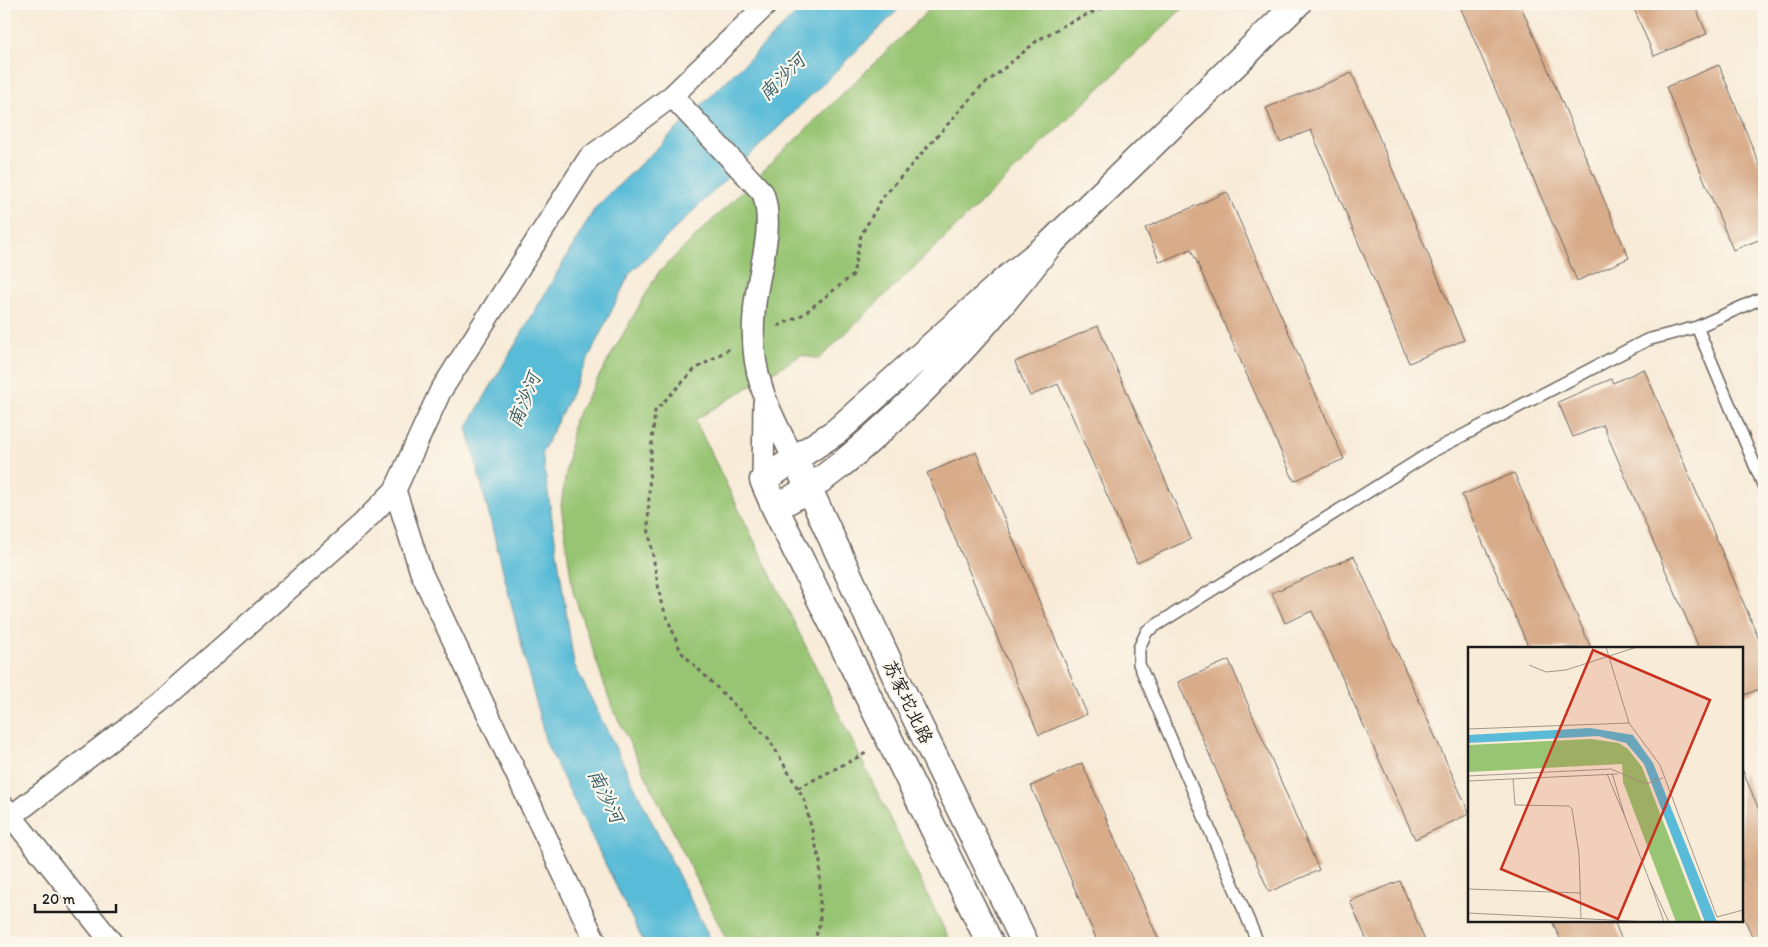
<svg xmlns="http://www.w3.org/2000/svg" width="1768" height="947" font-family="Itim,'LXGW WenKai TC',sans-serif">
  <style>
    .green { fill: #98c573; stroke: #5a7048 }
    .water { fill: #59bbd7; stroke: #3a6c7a }
    .building { fill: #d8ab89 }
    .lines { fill: none; stroke-linecap: round; stroke-linejoin: round }
    .service-casing { stroke: #69645e; stroke-width: 14 }
    .minor-casing { stroke: #69645e; stroke-width: 24 }
    .tertiary-casing { stroke: #69645e; stroke-width: 29 }
    .path { stroke: #69645e; stroke-width: 3; stroke-dasharray: 4 4; stroke-linecap: butt }
    .service { stroke: #fff; stroke-width: 11 }
    .minor { stroke: #fff; stroke-width: 21 }
    .tertiary { stroke: #fff; stroke-width: 26 }
    .labels { text-anchor: middle; dominant-baseline: central; stroke-width: 4.5; stroke-linejoin: round; paint-order: stroke }
    .street-label { font-size: 18px; fill: #1c1c1c; stroke: #fbf7ec }
    .water-label { font-size: 19px; font-style: italic; fill: #345c67; stroke: #fbf7ec }
    .inset-road { fill: none; stroke: #a0988d; stroke-width: 1 }
    .view { fill: #c8321e; fill-opacity: 0.15; stroke: #c8321e; stroke-width: 2.5 }
    .inset-edge { fill: none; stroke: #1c1c1c; stroke-width: 2.5 }
  </style>
  <rect width="100%" height="100%" fill="#fbf7ec"/>
  <filter id="ink" filterUnits="userSpaceOnUse"><feTurbulence type="fractalNoise" baseFrequency=".02" numOctaves="2"/><feDisplacementMap in="SourceGraphic" scale="10" xChannelSelector="R" yChannelSelector="G"/><feConvolveMatrix kernelMatrix="1 2 1 2 8 2 1 2 1" color-interpolation-filters="sRGB"/></filter>
  <filter id="wash" filterUnits="userSpaceOnUse"><feTurbulence type="fractalNoise" baseFrequency=".0096" numOctaves="4" result="noise"/><feDisplacementMap in="SourceGraphic" scale="20" xChannelSelector="R" yChannelSelector="G"/><feGaussianBlur stdDeviation="1.12" result="paint"/><feColorMatrix in="noise" values="0 0 0 0 0 0 0 0 0 0 0 0 0 0 0 0 0 1.4 0 .05"/><feComposite in="paint" operator="in"/></filter>
  <g filter="url(#wash)">
    <rect width="100%" height="100%" fill="#f8ebd8"/>
    <path class="green" d="M935 4H1187L819 359 801 355 695 420 951 943H728L612 707 573 592 561 505 574 420 658 273Z"/>
    <path class="water" d="M806 4H904L630 273 542 453 574 664 712 943H644L546 743 467 427 595 208Z"/>
    <g id="blocks">
      <path class="building" d="M1459 4H1520L1629 258 1577 281Z
        M1632 4H1694L1707 34 1654 56Z
        M1719 65 1764 176V238L1733 250 1666 87Z
        M1352 73 1464 340 1409 363 1311 130 1280 142 1266 108Z
        M1227 192 1344 459 1294 481 1191 249 1160 262 1145 228Z
        M1098 326 1191 539 1137 563 1058 384 1030 396 1015 362Z
        M1644 369 1764 651V687L1742 696V648H1699L1603 425 1573 437 1558 402 1611 379 1613 383Z
        M976 452 1087 714 1039 735 927 473Z
        M1514 473 1591 648H1529L1462 495Z
        M1354 556 1469 812V814L1415 839 1312 611 1285 623 1272 593Z
        M1229 660 1319 870 1269 892 1178 682Z
        M1082 763 1160 943H1098L1031 786Z
        M1742 769 1764 822V943H1755L1742 913Z
        M1400 881 1426 943H1368L1350 901Z
        M1552 921H1614L1623 943H1562Z"/>
    </g>
  </g>
  <g filter="url(#ink)">
    <use href="#blocks" fill-opacity="0" stroke="#69645e" stroke-width="1"/>
    <g class="lines">
      <g class="service-casing">
        <path id="service" d="M1697 327 1764 487
          M1258 943 1139 664V648L1147 631 1433 451 1647 340 1697 327 1764 297"/>
      </g>
      <g class="minor-casing">
        <path id="minor" d="M672 96 763 193C776 232 756 274 754 314 749 374 768 408 794 459
          M763 480 764 403
          M4 807 112 943
          M4 822 159 703 361 525 395 490
          M596 943 421 572 395 490 440 392 589 158 672 96 767 4"/>
      </g>
      <g class="tertiary-casing">
        <path id="tertiary" d="M1050 244 1297 4
          M802 474 900 686 1025 943
          M775 508C823 483 856 453 896 416 953 363 1003 305 1050 244L1004 281 837 431 763 480 775 508 990 943"/>
      </g>
      <path class="path" d="M778 326 802 315 853 275 861 235 883 197 979 89 1038 40 1070 22 1112 4
        M729 349 694 370 655 411 650 462 648 527 661 602 681 652 769 739 804 799 820 862V922L814 943
        M798 788 866 753"/>
      <use href="#service" class="service"/>
      <use href="#minor" class="minor"/>
      <use href="#tertiary" class="tertiary"/>
    </g>
  </g>
  <g class="labels">
    <g class="street-label">
      <text transform="translate(908 702) rotate(64)">苏家坨北路</text>
    </g>
    <g class="water-label">
      <text transform="translate(782 77) rotate(-45)">南沙河</text>
      <text transform="translate(524 400) rotate(-68)">南沙河</text>
      <text transform="translate(606 796) rotate(64)">南沙河</text>
    </g>
  </g>
  <g transform="translate(1468 647)">
    <rect width="275" height="275" fill="#f8ebd8"/>
    <path d="M123 92 151 96 160 102 174 120 234 275H208L155 135 154 117 0 125V98Z" fill="#98c573"/>
    <path d="M122 81 165 88 185 116 249 275H237L176 117 158 96 130 89 0 96V88Z" fill="#59bbd7"/>
    <path class="inset-road" d="M138 0 161 76M61 18 78 25 98 23 169 0M0 82 161 76 192 118 249 270 275 263M139 127 157 170 144 126M0 129 143 122 178 137 195 131M45 132 47 158 101 159 104 162 111 207 113 272M0 134 150 127M157 170 182 235M0 242 113 246M0 266 182 275M196 275 182 235 201 275"/>
    <path class="view" d="M125 3 242 53 150 272 33 222Z"/>
    <rect width="275" height="275" class="inset-edge"/>
  </g>
  <rect width="1768" height="947" fill="none" stroke="#fbf7ec" stroke-width="20"/>
  <path d="M35 904v8h81v-8" fill="none" stroke="#1c1c1c" stroke-width="2.5"/>
  <text x="42" y="904" font-size="15" fill="#1c1c1c" stroke="#fbf7ec" stroke-width="4" paint-order="stroke">20 m</text>
</svg>
